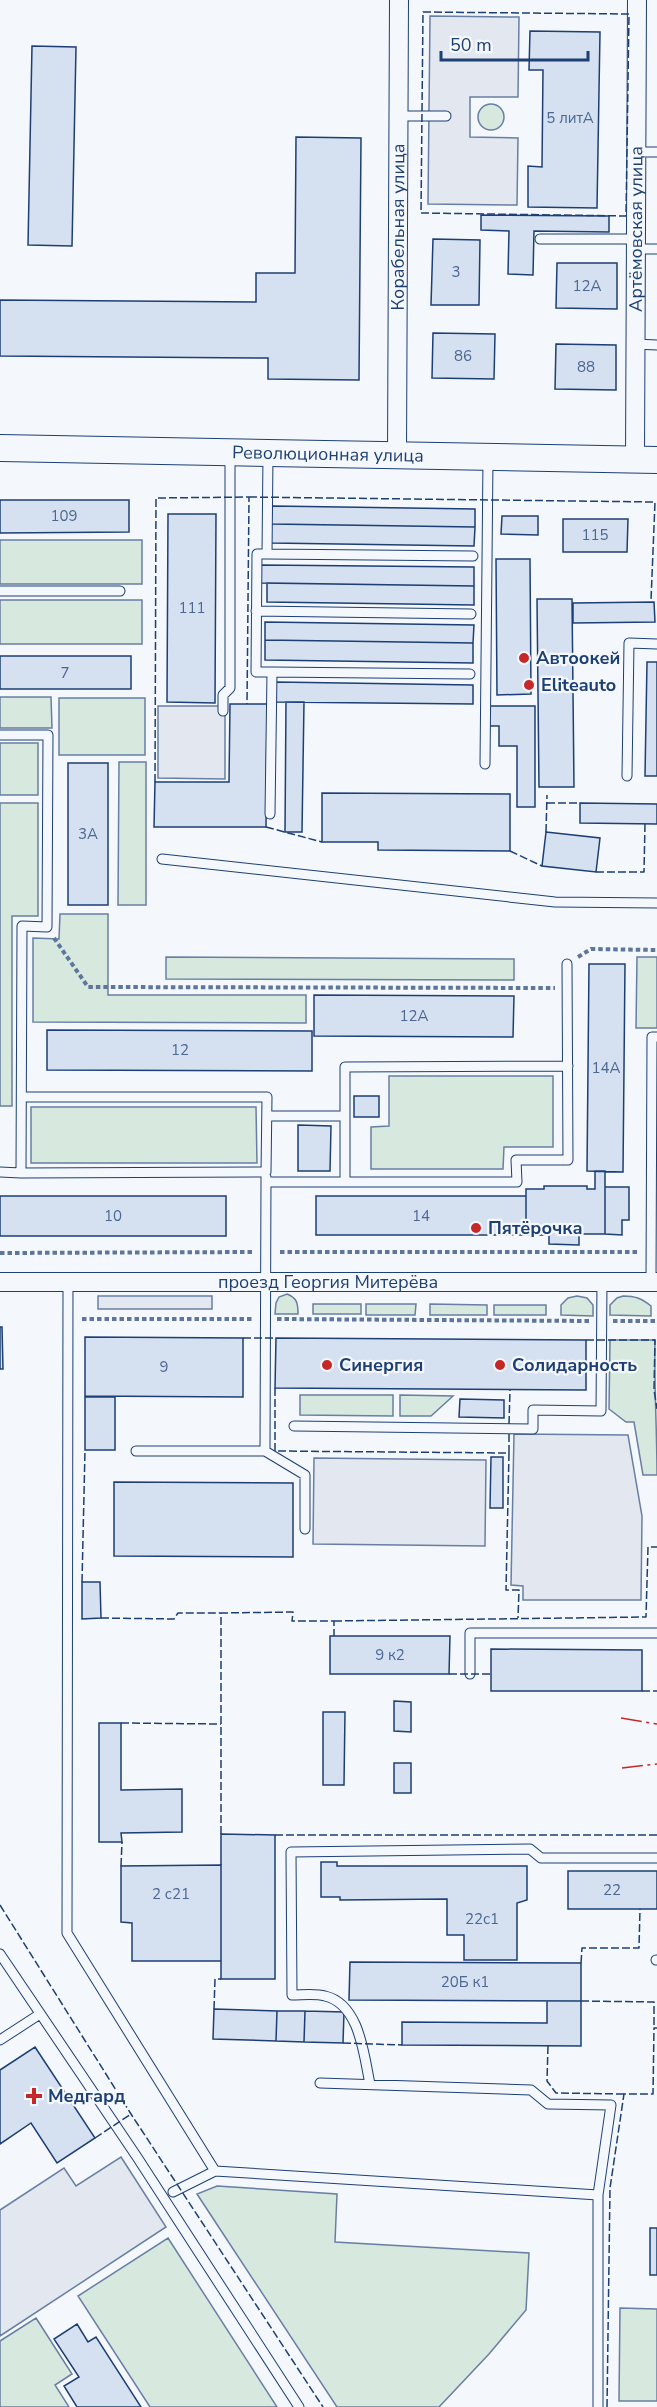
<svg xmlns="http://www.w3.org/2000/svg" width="657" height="2407" font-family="'Nunito Sans',sans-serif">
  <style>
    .green { fill: #d7e8df; stroke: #687fa3; stroke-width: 1.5 }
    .parking { fill: #e3e8f0; stroke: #687fa3; stroke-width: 1.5 }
    .building { fill: #d5e0f0; stroke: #1d3f73; stroke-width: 1.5 }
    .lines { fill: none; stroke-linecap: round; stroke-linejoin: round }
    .service-casing { stroke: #1d3f73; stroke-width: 11 }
    .minor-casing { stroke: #1d3f73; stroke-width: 20 }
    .secondary-casing { stroke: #1d3f73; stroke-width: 28 }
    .path { stroke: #5e769c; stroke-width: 4; stroke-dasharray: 4.5 3; stroke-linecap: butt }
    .service { stroke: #f4f7fb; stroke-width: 9 }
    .minor { stroke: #f4f7fb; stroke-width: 18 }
    .secondary { stroke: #f4f7fb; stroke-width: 26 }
    .fence { stroke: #1d3f73; stroke-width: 1.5; stroke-dasharray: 8 3; stroke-linecap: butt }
    .power { stroke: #c62828; stroke-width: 1.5; stroke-dasharray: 21 4.5 3 4.5; stroke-linecap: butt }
    .poi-dot { fill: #c62828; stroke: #f4f7fb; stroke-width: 2 }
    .labels { text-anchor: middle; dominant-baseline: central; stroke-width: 4.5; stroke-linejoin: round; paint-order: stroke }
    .number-label { font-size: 15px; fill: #4b6792 }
    .street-label { font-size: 18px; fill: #1d3f73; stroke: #f4f7fb }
    .poi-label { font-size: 18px; font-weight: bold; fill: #1d3f73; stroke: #f4f7fb; text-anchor: start }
  </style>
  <rect width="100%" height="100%" fill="#f4f7fb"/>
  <path class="green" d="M478 117a13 13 0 1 1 26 0a13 13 0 1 1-26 0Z
    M0 540H142V584H0Z
    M0 600H142V644H0Z
    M0 697H51L52 728H0Z
    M59 698H145V755H59Z
    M0 743H38V795H0Z
    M119 762H146V905H118Z
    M0 803H38V916H12V1106H0Z
    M60 914H108V995H306V1023L33 1022V938L59 939Z
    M166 957 514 959V980L166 979Z
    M637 957H657V1028H636Z
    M389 1076H553V1147H504L503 1169H371V1127L389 1126Z
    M31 1107H256L257 1163H31Z
    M287 1294C297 1298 298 1303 298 1314H275L276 1303 279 1297Z
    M577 1296 587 1298 593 1305V1316L561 1315V1305L568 1298Z
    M623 1296C635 1296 641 1298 651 1306V1316L610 1315V1305L617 1298Z
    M313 1304H361V1314H313Z
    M366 1304H416L415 1315H366Z
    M430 1304 487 1305V1315H430Z
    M494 1305H546V1315H494Z
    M610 1340H655C654 1385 657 1430 657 1475H643L634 1422H626L609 1409Z
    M300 1395H393V1416L300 1415Z
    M400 1395 453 1396 431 1416H400Z
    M217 2186 337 2194 335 2242 529 2253 526 2310 489 2354 439 2407H337L197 2194Z
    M168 2238 277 2407H150L78 2296Z
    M620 2308 657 2309V2401H619Z
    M36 2318 72 2374 55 2385 69 2407H0V2341Z"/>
  <path class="parking" d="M430 16 519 17 518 97H470V137L518 138 517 205 428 204Z
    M158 706H225V779L158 778Z
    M98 1296H212V1309H98Z
    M514 1434 628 1435 642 1516 641 1600H523V1586L511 1585Z
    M314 1458 486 1460 485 1546 313 1544Z
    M121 2157 166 2227 0 2336V2210L64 2168 76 2186Z"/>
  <path class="building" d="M530 31 600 32 597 208 528 207V166L542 167 543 70H529Z
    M32 46 76 47 72 246 28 245Z
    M296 137 361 138 359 380 268 379V358L0 356V300L256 302V273H295Z
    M481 215 609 216V232L534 231 533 275 508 274 509 231 481 230Z
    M433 239 480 240 479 305H431Z
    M557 263H617V309L556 308Z
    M433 333 495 334 494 379 432 378Z
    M556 344 616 345V390L555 389Z
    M0 500H129V532L0 533Z
    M272 506 475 509V527L271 524Z
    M168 514H216L215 703 167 702Z
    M502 516H538V535L501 534Z
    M563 519H628L627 552H563Z
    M271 524 475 527 474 546 271 543Z
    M496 559H530L531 694 497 695Z
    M261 565 474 567V586L261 583Z
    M267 583 474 586V605L267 602Z
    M537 599H572L574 787H539Z
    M654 602 655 622 573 623V603Z
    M265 622 474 625 473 643 265 640Z
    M265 640 473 643V663L265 660Z
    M0 656H131V689H0Z
    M647 662H657V776H645Z
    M276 682 473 685V704L276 702Z
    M286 702H304L302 832H285Z
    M230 704H267L266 827H154L155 782H229Z
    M487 706H535V807H517V746H499V726H487Z
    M68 763H108V905H68Z
    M322 793 510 794V851L378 850V842H322Z
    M580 803 657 804V824L580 823Z
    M546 832 600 838 596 872 542 866Z
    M589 964H625L623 1172 587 1171Z
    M314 995 514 996 513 1037 314 1036Z
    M47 1030 312 1031V1071L47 1070Z
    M354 1096H379V1117H354Z
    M298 1125 331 1126 330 1171H298Z
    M595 1171H605V1234H579V1245L549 1244V1235H526V1189H544V1186H587V1189H595Z
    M605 1187H629V1220H622V1235L605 1234Z
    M0 1196H226V1236H0Z
    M316 1196H526V1235H316Z
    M0 1327H2L3 1369H0Z
    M85 1337 243 1338V1397L85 1396Z
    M276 1338 586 1340V1390L275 1388Z
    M85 1397H115V1450H85Z
    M460 1399 504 1400V1418L459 1417Z
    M491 1457H503V1508H490Z
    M114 1482 293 1483V1557L114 1556Z
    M82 1582H100L101 1618 82 1619Z
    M330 1636H450L449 1674H330Z
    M491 1649 642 1650V1691H491Z
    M394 1701 411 1702V1732L394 1731Z
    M323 1712H345L344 1785H323Z
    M99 1723H121V1790L182 1789V1832L121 1833 122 1842H99Z
    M394 1763H411V1793H394Z
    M221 1834 275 1835V1979H221Z
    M321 1862H337V1866H527V1900L517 1903V1960H464V1935H447V1899L340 1900V1897H321Z
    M221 1865V1961H132V1923L121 1922V1866Z
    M568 1871H657V1909H568Z
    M350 1962 581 1963V2001L349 2000Z
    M547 2001H581V2046L402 2045V2022L547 2023Z
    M214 2009 277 2011 276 2041 213 2039Z
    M277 2011H305L304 2042 276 2041Z
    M305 2011 344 2012 343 2043 304 2042Z
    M35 2047 95 2138 57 2163 31 2123 0 2144V2070Z
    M650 2228H657V2275H650Z
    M77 2324 88 2342 96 2337 141 2407H77L64 2386 79 2377 54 2339Z"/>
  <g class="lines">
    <g class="service-casing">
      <path id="service" d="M398 116H446
        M636 152H657
        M540 239H636
        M636 249H657
        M635 344 657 345
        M268 455 267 554H257L256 672H272L270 814
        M267 554 473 556
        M0 591H120
        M256 611 471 614
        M272 672 470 674
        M223 711V695L230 688V455
        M0 735H48L47 927 22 926 21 1173 0 1172
        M485 764 488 459
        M627 776 629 643 657 644
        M162 859 555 902 657 903
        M267 1116H345V1067L568 1066
        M21 1173 266 1172 267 1097H22
        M267 1182H517L516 1160H568L567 964
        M345 1182V1116
        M68 1282 67 1933 215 2171 173 2192
        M651 1282 652 1037H657
        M294 1426 533 1429V1410L601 1411 602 1282
        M136 1451H265L266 1177
        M265 1451 305 1475V1529
        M470 1674V1633H657
        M0 1954 137 2157 299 2407
        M656 1960H657
        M0 2040 40 2014
        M320 2083 531 2090 548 2104 611 2105 598 2195
        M370 2084C364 2056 360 2004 325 1996 315 1993 302 1995 292 1995L291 1852 530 1849 541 1858H657
        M215 2171 598 2195V2407"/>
    </g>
    <g class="minor-casing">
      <g id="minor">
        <path id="s1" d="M397 455 399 0"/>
        <path id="s2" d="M635 459 637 0"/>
        <path id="s3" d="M0 1282H657"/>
      </g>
    </g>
    <g class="secondary-casing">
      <g id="secondary">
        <path id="s4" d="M0 448 657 460"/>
      </g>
    </g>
    <path class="path" d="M54 938 88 987 555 988
      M578 957 591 949 657 950
      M280 1252H638
      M0 1253 254 1252
      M82 1319H254
      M277 1319 590 1321
      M613 1321H657"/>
    <use href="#service" class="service"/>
    <use href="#minor" class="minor"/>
    <use href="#secondary" class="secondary"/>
    <path class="fence" d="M423 12 629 14 626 216 421 213Z
      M249 497 655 502 651 600
      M155 782 156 498 249 497 247 704
      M547 803H580
      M266 827 322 842
      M546 832 547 795
      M510 851 542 866
      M596 872H644L645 824
      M243 1338H276
      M586 1340H655L654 1390 657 1409
      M275 1388V1451L509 1453 506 1590H519L518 1618
      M509 1424 510 1390
      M509 1453V1434
      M82 1582 85 1450
      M101 1618 174 1619 178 1613H221
      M334 1621 646 1617 648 1547H657
      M449 1674H491
      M642 1691H657
      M121 1723 221 1724
      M221 1834V1613L293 1612 292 1621H334V1636
      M275 1835H657
      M121 1866 122 1842
      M0 1905 131 2114 323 2407
      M581 1963 582 1948H639L640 1909
      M581 2001 654 2002V2028
      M214 2009 215 1979H221
      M343 2043 402 2045
      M548 2046 547 2081 556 2093 624 2094
      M95 2138 131 2114
      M607 2407 610 2188 624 2094H653L654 2028H657"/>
    <path class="power" d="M621 1718 657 1724
      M622 1768 657 1764"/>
  </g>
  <g class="poi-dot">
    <circle cx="524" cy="658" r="6"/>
    <circle cx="529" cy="685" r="6"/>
    <circle cx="476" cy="1228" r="6"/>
    <circle cx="327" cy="1365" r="6"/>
    <circle cx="500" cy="1365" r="6"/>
    <path d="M31 2087h6v6h6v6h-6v6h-6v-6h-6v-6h6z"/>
  </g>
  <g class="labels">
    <g class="number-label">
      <text x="570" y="118">5 литА</text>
      <text x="456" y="272">3</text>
      <text x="587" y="286">12А</text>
      <text x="463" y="356">86</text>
      <text x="586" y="367">88</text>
      <text x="64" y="516">109</text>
      <text x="595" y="535">115</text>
      <text x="192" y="608">111</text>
      <text x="65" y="673">7</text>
      <text x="88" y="834">3А</text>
      <text x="414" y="1016">12А</text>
      <text x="180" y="1050">12</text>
      <text x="606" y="1068">14А</text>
      <text x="113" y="1216">10</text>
      <text x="421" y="1216">14</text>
      <text x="164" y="1367">9</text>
      <text x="390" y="1655">9 к2</text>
      <text x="612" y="1890">22</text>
      <text x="171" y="1894">2 с21</text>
      <text x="482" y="1919">22с1</text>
      <text x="465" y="1982">20Б к1</text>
    </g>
    <g class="street-label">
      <text stroke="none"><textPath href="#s1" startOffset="228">Корабельная улица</textPath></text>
      <text stroke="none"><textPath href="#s2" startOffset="230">Артёмовская улица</textPath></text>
      <text stroke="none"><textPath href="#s4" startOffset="328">Революционная улица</textPath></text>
      <text stroke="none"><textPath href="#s3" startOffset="328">проезд Георгия Митерёва</textPath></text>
    </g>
    <g class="poi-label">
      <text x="536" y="658">Автоокей</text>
      <text x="541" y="685">Eliteauto</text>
      <text x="488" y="1228">Пятёрочка</text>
      <text x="339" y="1365">Синергия</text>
      <text x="512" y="1365">Солидарность</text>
      <text x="48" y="2096">Медгард</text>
    </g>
  </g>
  <path d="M441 51v9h147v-9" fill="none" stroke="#1d3f73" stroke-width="3"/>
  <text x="450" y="51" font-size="18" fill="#1d3f73" stroke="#f4f7fb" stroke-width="4.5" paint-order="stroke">50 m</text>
</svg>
